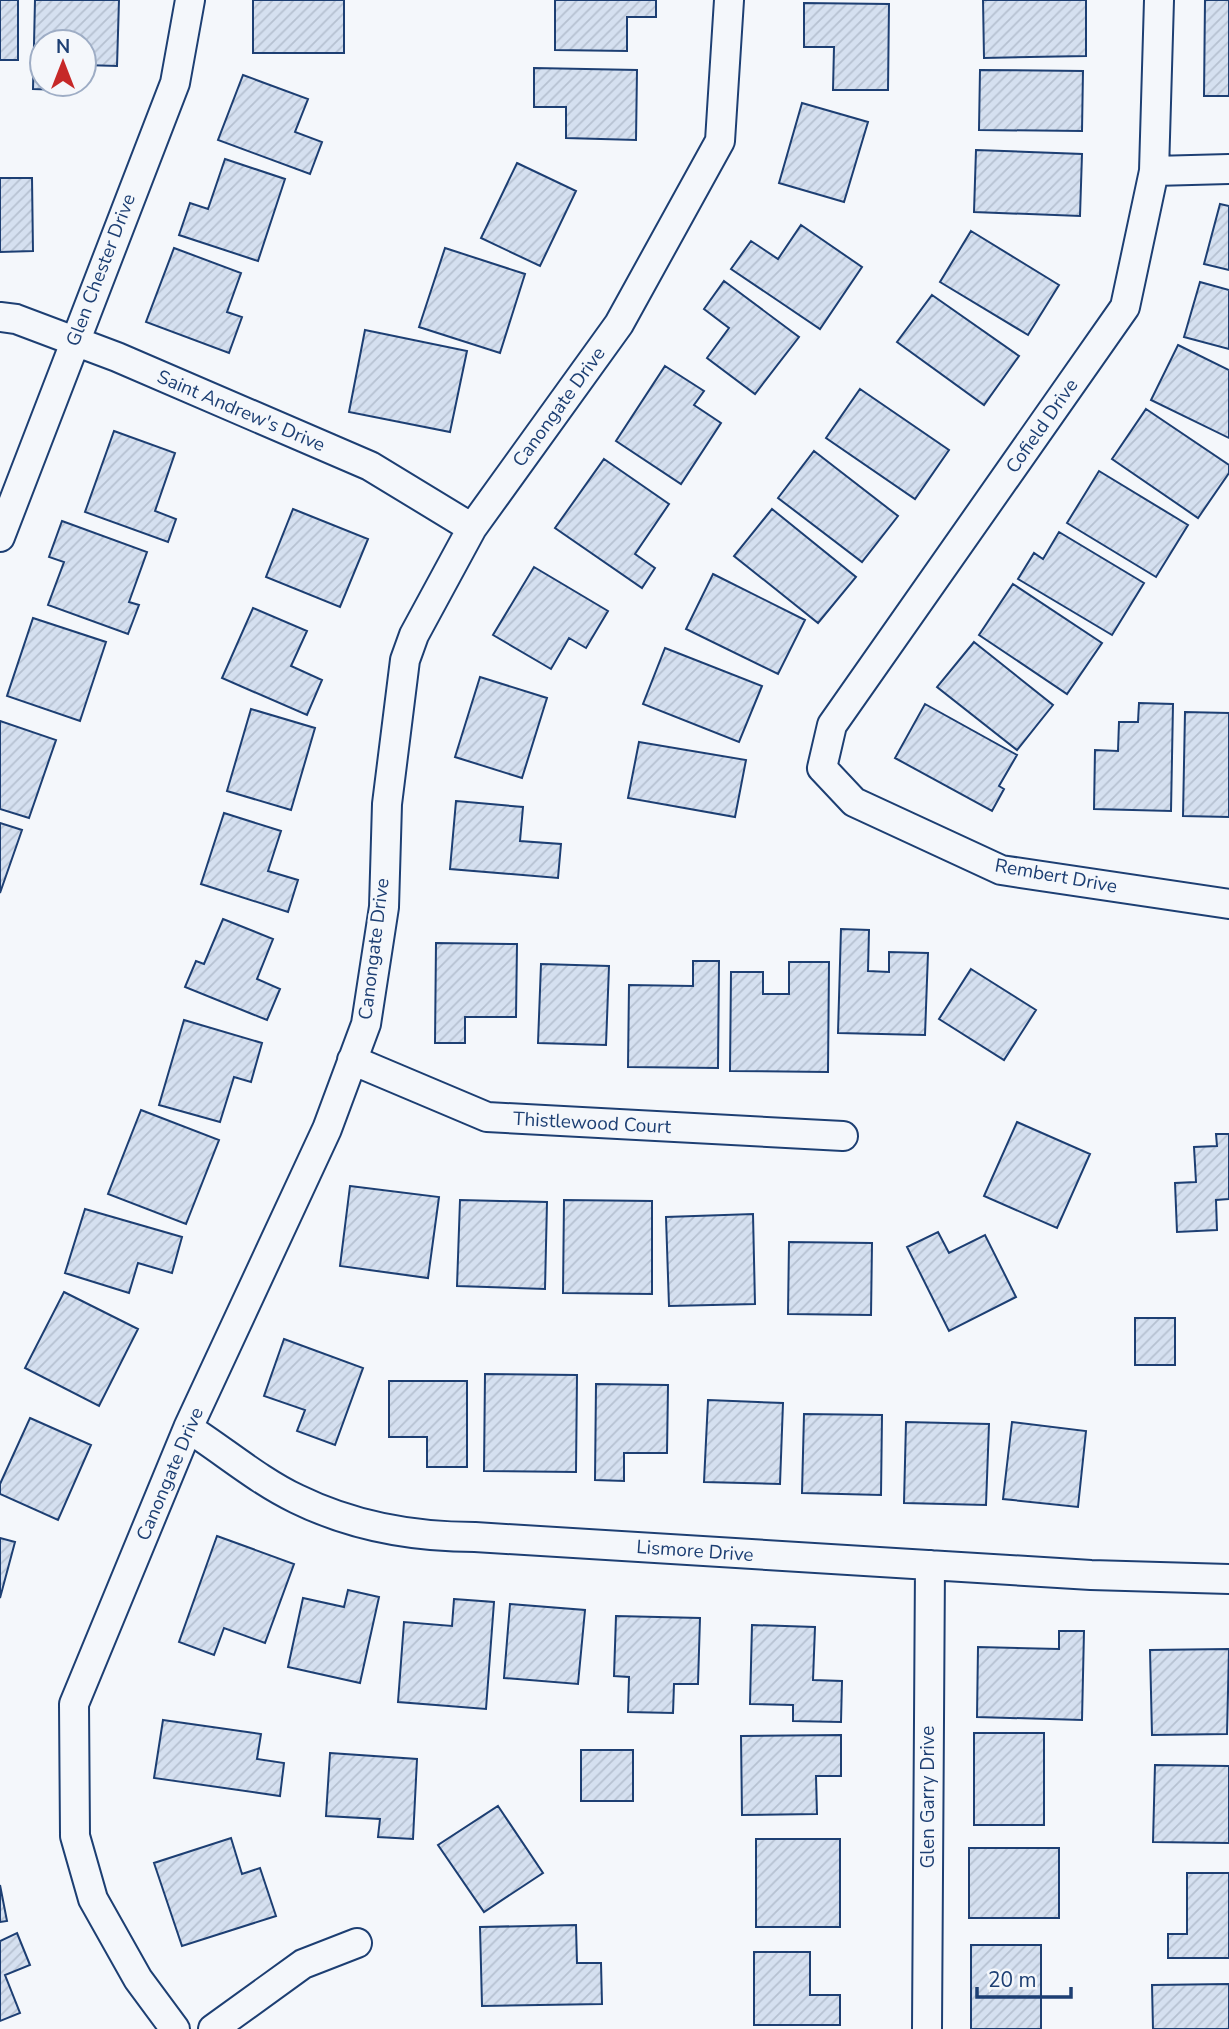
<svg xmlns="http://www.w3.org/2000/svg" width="1229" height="2029" font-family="'Nunito Sans',sans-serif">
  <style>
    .building { fill: url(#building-hatch); stroke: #1d3f73; stroke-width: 2 }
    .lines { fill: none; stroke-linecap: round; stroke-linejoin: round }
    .minor-casing { stroke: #1d3f73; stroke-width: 32 }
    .minor { stroke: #f4f7fb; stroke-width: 28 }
    .labels { text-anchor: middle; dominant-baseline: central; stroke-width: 5; stroke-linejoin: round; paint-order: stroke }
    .street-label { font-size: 19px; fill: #1d3f73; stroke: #f4f7fb }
  </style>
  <defs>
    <pattern id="building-hatch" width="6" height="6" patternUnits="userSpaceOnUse" patternTransform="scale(1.75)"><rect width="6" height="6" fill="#d5e0f0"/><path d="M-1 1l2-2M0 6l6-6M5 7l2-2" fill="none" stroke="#b6c1d1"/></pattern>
  </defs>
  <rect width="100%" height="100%" fill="#f4f7fb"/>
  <path class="building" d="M0 0H18V60H0Z
    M35 0H119L117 66 84 65V42H42V84H64V90L33 89Z
    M253 0H344V53H253Z
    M555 0H656V17H627V51L555 50Z
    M983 0H1086V56L984 58Z
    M1205 0H1229V96H1204Z
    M804 3 889 4 888 90H833L834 47H804Z
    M534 68 637 70 636 140 566 138V107H534Z
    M980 70 1083 71 1082 131 979 130Z
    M243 75 308 99 295 132 322 142 310 174 218 140Z
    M802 103 868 122 844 202 779 183Z
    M976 150 1082 154 1080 216 974 212Z
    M225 159 285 179 258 261 179 235 190 203 208 209Z
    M517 163 576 191 540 266 481 238Z
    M0 178H32L33 251 0 252Z
    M1220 204 1229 206V270L1204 264Z
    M801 225 862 267 820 329 731 269 751 241 778 259Z
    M971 231 1059 285 1028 335 940 282Z
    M174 248 241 273 227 312 242 317 229 353 146 322Z
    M445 248 525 274 500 353 419 327Z
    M724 281 799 337 755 394 707 358 729 328 704 309Z
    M1200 282 1229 290V349L1184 337Z
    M932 295 1019 356 984 405 897 342Z
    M365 330 467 351 450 432 349 412Z
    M1178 345 1229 370V438L1151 400Z
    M665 366 704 391 694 405 721 423 681 484 616 441Z
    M860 389 949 450 915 499 826 438Z
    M1146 409 1229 465V473L1198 518 1112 459Z
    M114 431 175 453 155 511 176 519 168 542 85 512Z
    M814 451 898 516 862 562 778 498Z
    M604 459 669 504 635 554 655 568 642 588 555 528Z
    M1099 471 1188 525 1156 577 1067 523Z
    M293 509 368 539 340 607 266 577Z
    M772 509 856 577 818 623 734 556Z
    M62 521 147 552 129 602 139 605 128 634 48 605 64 562 49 557Z
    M1059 532 1144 583 1112 635 1018 579 1034 553 1043 559Z
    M534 567 608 611 586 648 569 638 551 669 493 635Z
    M713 574 805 620 778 674 686 629Z
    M1013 584 1102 643 1067 694 979 635Z
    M253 608 307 631 291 666 322 680 307 715 222 678Z
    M33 618 106 642 80 721 7 696Z
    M974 642 1053 705 1017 750 937 687Z
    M665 648 762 686 739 742 643 704Z
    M480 677 547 698 522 778 455 757Z
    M1139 703 1173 704 1171 811 1094 809 1095 750 1118 751 1119 722H1138Z
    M925 704 1017 755 999 786 1004 789 992 811 895 758Z
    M251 709 315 728 291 810 227 791Z
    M1185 712 1229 713V817L1183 816Z
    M0 721 56 740 29 818 0 809Z
    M639 742 746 760 735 817 628 798Z
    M456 801 523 807 520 841 561 844 558 878 450 869Z
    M224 813 281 831 268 871 298 880 288 912 201 884Z
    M0 823 22 830 0 893Z
    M223 919 273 939 257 979 280 989 267 1020 185 987 196 961 204 964Z
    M841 929 869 930 868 971 889 972V952L928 953 925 1035 838 1033Z
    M436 943 517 944 516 1017H465V1043H435Z
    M693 961H719L718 1068 628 1067 629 985 693 986Z
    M789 962H829L828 1072 730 1071 731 972H763V994H789Z
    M541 964 609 966 606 1045 538 1043Z
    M971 969 1036 1010 1004 1060 939 1019Z
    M184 1020 262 1043 251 1082 234 1077 220 1122 159 1105Z
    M141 1110 219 1140 186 1224 108 1194Z
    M1017 1122 1090 1154 1057 1228 984 1196Z
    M1216 1134H1229V1199L1216 1200 1217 1230 1177 1232 1175 1183 1196 1182 1194 1147 1217 1146Z
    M350 1186 439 1197 428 1278 340 1266Z
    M460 1200 547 1202 545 1289 457 1286Z
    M564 1200 652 1201V1294L563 1293Z
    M85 1209 182 1237 172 1273 138 1263 129 1293 65 1273Z
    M753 1214 755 1304 669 1306 666 1217Z
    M938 1232 949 1253 985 1235 1016 1297 949 1331 907 1247Z
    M789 1242 872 1243 871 1315 788 1314Z
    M64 1292 138 1329 99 1406 25 1368Z
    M1135 1318H1175V1365H1135Z
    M284 1339 363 1368 335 1445 297 1431 305 1410 264 1396Z
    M485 1374 577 1375 576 1472 484 1471Z
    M389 1381H467V1467H427V1437H389Z
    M596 1384 668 1385 667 1453H624V1481L595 1480Z
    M708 1400 783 1403 780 1484 704 1482Z
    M804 1414 882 1415 881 1495 802 1493Z
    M30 1418 91 1445 58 1520 0 1494V1484Z
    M906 1422 989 1424 986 1505 904 1503Z
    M1012 1422 1086 1431 1078 1507 1003 1499Z
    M217 1536 294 1564 265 1643 224 1628 214 1655 179 1642Z
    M0 1538 15 1542 0 1598Z
    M348 1590 379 1597 360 1683 288 1667 303 1598 344 1607Z
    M454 1599 494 1602 486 1709 398 1702 404 1622 452 1626Z
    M510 1604 585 1610 578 1684 504 1678Z
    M616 1616 700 1618 698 1684H674L673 1713 628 1712 629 1677 614 1676Z
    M752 1625 815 1627 813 1680 842 1681 841 1722 793 1721V1705L750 1704Z
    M1059 1631H1084L1082 1720 977 1717 978 1647 1059 1649Z
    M1229 1649 1227 1734 1152 1735 1150 1650Z
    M163 1720 261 1734 257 1759 284 1763 280 1796 154 1778Z
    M974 1733H1044V1825H974Z
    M841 1735V1776H816L817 1814 742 1815 741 1736Z
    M581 1750H633V1801H581Z
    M330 1753 417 1759 413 1839 378 1837 380 1819 326 1816Z
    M1155 1765 1229 1766V1843L1153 1842Z
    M498 1806 543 1873 484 1912 438 1845Z
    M231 1838 242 1874 260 1868 276 1916 182 1946 154 1863Z
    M756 1839H840V1927H756Z
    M969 1848H1059V1918H969Z
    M1187 1873H1229V1958H1168V1934H1187Z
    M0 1885 7 1921 0 1922Z
    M576 1925 577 1963H601L602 2004 482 2006 480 1927Z
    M17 1933 30 1965 5 1975 20 2013 0 2021V1941Z
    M971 1945H1041V2029H971Z
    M754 1952H810V1995H840V2025H754Z
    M1229 1984V2029H1153L1152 1985Z"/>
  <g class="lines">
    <g class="minor-casing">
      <path id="minor" d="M1159 0 1154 171 1125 307 832 725 822 768 854 802 1001 870 1229 904
        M1154 171 1229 169
        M0 317 16 319 117 357 370 466 472 528
        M0 537 175 83 190 0
        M352 1060 487 1117 843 1136
        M188 1428C224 1451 259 1481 297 1499 352 1526 415 1537 475 1537L1091 1575 1229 1579
        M175 2029 138 1979 93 1899 75 1836 74 1704 188 1428 327 1129 366 1024 384 907 387 804 405 660 414 635 472 528 619 324 720 141 729 0
        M213 2029 303 1964 357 1943
        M927 2029 930 1565"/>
    </g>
    <use href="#minor" class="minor"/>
  </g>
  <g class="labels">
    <g class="street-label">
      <text transform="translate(101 270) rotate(-69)">Glen Chester Drive</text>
      <text transform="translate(559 407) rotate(-54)">Canongate Drive</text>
      <text transform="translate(241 411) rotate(23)">Saint Andrew's Drive</text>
      <text transform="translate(1042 426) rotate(-55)">Cofield Drive</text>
      <text transform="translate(1056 876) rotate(10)">Rembert Drive</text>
      <text transform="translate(374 949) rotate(-83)">Canongate Drive</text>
      <text transform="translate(592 1123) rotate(3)">Thistlewood Court</text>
      <text transform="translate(170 1474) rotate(-67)">Canongate Drive</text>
      <text transform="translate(695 1551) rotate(4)">Lismore Drive</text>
      <text transform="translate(928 1797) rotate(-90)">Glen Garry Drive</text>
    </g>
  </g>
  <g transform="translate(63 63)"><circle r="33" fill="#f4f7fb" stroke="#9eadc5" stroke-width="2"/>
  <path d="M0-5L12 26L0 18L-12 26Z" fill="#c62828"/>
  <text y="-10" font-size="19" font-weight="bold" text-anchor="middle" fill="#1d3f73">N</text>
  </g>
  <path d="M977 1987v10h94v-10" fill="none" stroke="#1d3f73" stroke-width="3.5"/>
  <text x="988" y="1987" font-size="21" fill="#1d3f73" stroke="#f4f7fb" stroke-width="5" paint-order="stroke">20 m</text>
</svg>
